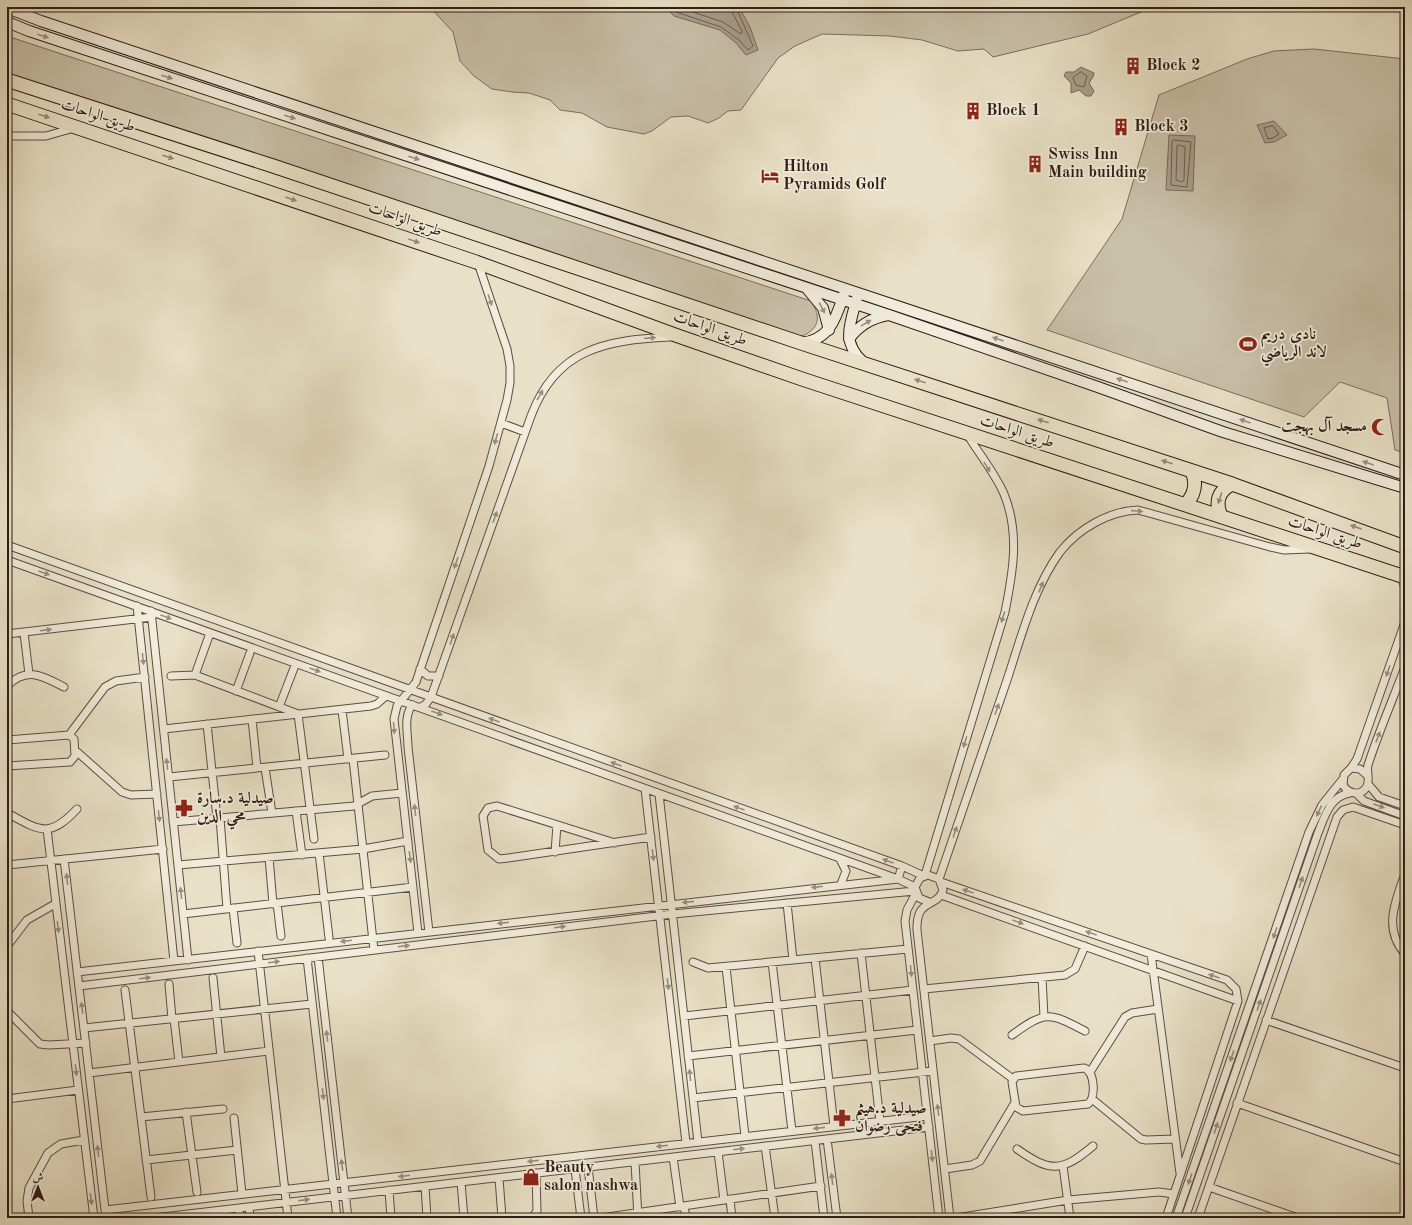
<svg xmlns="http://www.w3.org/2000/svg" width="1412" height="1225" font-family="'Old Standard TT',Amiri,serif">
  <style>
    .green { fill: #c9c0a9; stroke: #7c6e60 }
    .water { fill: #a99e8b; stroke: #786a5c }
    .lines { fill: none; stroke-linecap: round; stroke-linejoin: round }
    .shore { stroke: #6c5e50; stroke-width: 1 }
    .street-casing { stroke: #5d4e42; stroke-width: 9 }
    .secondary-casing { stroke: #2e1d16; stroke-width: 12 }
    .highway-casing { stroke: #2e1d16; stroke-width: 15 }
    .street { stroke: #f1ecdb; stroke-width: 7 }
    .secondary { stroke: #f1ecdb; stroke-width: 10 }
    .highway { stroke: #e9e1c7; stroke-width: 13 }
    .oneway { fill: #998f82 }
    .oneway2 { fill: #958977 }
    .labels { text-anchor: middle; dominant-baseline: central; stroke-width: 3.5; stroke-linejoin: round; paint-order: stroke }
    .poi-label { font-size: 16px; font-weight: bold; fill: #2e1d16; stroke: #f1ecdb; text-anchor: start }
    .street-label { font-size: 16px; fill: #2e1d16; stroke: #f1ecdb }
  </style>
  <rect width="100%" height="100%" fill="#e9e1c7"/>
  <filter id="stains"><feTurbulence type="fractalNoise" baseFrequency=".005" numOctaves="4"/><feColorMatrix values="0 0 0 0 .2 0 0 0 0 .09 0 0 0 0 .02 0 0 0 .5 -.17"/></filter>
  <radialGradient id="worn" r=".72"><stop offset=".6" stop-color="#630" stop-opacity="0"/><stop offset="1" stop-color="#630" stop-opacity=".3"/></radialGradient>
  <path class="green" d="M430 7H1153L1088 34 993 57 984 49 958 51 922 40 890 36 822 34 795 46 778 58 741 110 728 111 719 118 708 123 688 116 671 117 652 131 644 134 607 127 582 113 560 110 550 100 529 93 512 92 492 89 474 76 460 61 453 32Z
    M7 36 811 301C822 317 819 330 800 337L7 74Z
    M1314 49 1405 59V453L1395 450 1387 398 1340 382 1304 417 1047 330 1122 219 1159 95 1247 59 1274 51Z"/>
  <path class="water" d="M665 7H739L750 27 758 50 746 55 736 43 720 30 674 16Z
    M1081 67 1094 73 1093 77 1089 83 1094 91 1091 96H1086L1079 90 1071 93V83L1064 76 1066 72H1074Z
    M1274 121 1287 135 1274 142 1265 143 1257 125Z
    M1169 135 1195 136 1193 191 1166 190Z"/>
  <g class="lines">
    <path class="shore" d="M671 7 676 12 721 27 739 40 748 50 753 46 736 7
      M678 7 723 22 741 34 742 31 732 12 731 7
      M1081 72 1087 76 1084 87 1076 85 1073 78Z
      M1273 126 1279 134 1273 138 1268 139 1264 128Z
      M1174 140 1191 142 1187 187 1171 185 1172 141Z
      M1179 145 1185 147 1184 180 1182 182 1176 180 1177 146Z"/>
    <g class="street-casing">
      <path id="street" d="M7 136H46L74 128
        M501 423 525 432
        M7 545 902 866 924 876
        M7 560 898 879 915 887
        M1400 575 1405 587
        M137 606 174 961
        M151 611 188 960
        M24 633 29 674
        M7 634 152 617
        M420 669 428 676H439
        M195 675 210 633
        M171 676 195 675 298 714 314 839
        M7 686C27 666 43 676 64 687
        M236 691 250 653
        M413 705C403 714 408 735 408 747L429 932
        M279 707 294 668
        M421 707 426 704 431 697 531 416C556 349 605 340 670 337
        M342 710 348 759
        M252 719 257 768
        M207 724 217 818
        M164 729 371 706 377 704 386 696
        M69 735 105 687 116 681 145 677
        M7 740 69 735 74 739 75 756 70 762 7 766
        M75 750 122 792 131 795 157 794
        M353 759 374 950
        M265 768 272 813
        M1351 768 1357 759 1405 622
        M1367 775 1360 769 1351 768 1344 775 1343 785C1348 793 1359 797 1366 788 1371 781 1366 772 1368 765 1379 731 1393 699 1405 667
        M169 777 385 755
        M1368 784 1379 797 1405 806
        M645 789 686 1143
        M1356 793 1364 801 1405 816
        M659 794 698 1142
        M296 811 302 855
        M11 815C41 832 51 837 77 809
        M220 818 227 909
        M173 822 354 806 372 796 402 793
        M47 829 94 1218
        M615 843 497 806 488 808 483 816 488 850 499 859 508 858 651 837
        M555 852 557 825
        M319 853 329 938
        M269 857 273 904
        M64 859 106 1218
        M840 859 846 871 841 884
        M7 865 163 849
        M178 865 363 849 408 841
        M1405 874C1395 902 1383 929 1405 954
        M925 875 1005 612C1013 572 1020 533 1004 494 995 473 979 454 967 434
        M939 879C961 813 984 747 1007 680 1021 638 1033 589 1060 552 1078 529 1109 511 1138 510L1270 547 1284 550 1310 549
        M941 882 1227 980 1236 989 1238 1001 1166 1218
        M916 893 907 910 905 921 939 1218
        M941 895 1238 1001
        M929 902 919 898 915 887 920 878 928 875 939 879 943 890C937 909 916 897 917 930L950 1218
        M277 903 281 936
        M787 903 793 960
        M233 908 237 943
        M183 914 413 887
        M418 933 394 719 397 706 416 682 489 466 507 400 510 383V366L507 349 478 263
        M7 946 27 920 55 904
        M258 951 288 1218
        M861 953 880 1121
        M1151 954 1180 1173
        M318 957 348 1218
        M307 958 337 1218
        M815 958 834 1126
        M693 962 708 968 908 949
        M772 962 792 1131
        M726 967 745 1136
        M77 972 898 879 902 866
        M1042 977 1044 1017
        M213 978 221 1057
        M169 984 172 1019
        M79 986 673 914 915 891
        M924 989 1065 975 1075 969 1085 946
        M125 990 151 1197
        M7 1011 40 1044 49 1045 86 1043
        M684 1016 913 990
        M174 1019 179 1062
        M1266 1020 1405 1068
        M84 1028 312 1004
        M1012 1035C1045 1011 1049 1012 1085 1031
        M930 1041 951 1038 959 1039 1013 1079
        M688 1056 917 1030
        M1084 1068C1095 1072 1096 1097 1088 1104L1023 1111 1016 1107 1012 1082 1016 1076Z
        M1090 1072 1125 1017 1132 1013 1158 1009
        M89 1073 269 1051
        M693 1098 933 1071
        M7 1099 78 1090
        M1092 1099 1141 1139 1146 1140 1175 1139
        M1237 1103 1405 1162
        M186 1112 197 1192
        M141 1117 223 1109
        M234 1118 242 1194
        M827 1139 837 1218
        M815 1141 824 1218
        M765 1146 775 1218
        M1017 1149C1051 1173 1062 1172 1093 1146
        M718 1152 724 1200
        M673 1157 680 1207
        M146 1160 237 1150
        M635 1162 638 1218
        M1063 1166 1070 1218
        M588 1167 594 1218
        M575 1169 581 1218
        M945 1169 972 1165 980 1161 1014 1104
        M499 1178 502 1218
        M461 1182 464 1218
        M425 1186 427 1218
        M1209 1187 1298 1218
        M389 1190 391 1218
        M730 1199 732 1218
        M684 1206 686 1218
        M249 1207 250 1218
        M239 1208 240 1218
        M105 1210 927 1116
        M29 1218 27 1201 29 1188 48 1153 61 1144 84 1140
        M154 1218 929 1127
        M532 1218 537 1211 536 1173
        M601 1218 821 1186
        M956 1218 1068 1200 1159 1192 1174 1194
        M1176 1218 1309 832 1322 805 1342 780
        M1185 1218 1318 833C1325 816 1330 796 1350 793
        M1198 1218 1337 817 1343 810 1353 807 1405 825"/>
    </g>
    <g class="secondary-casing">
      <path id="secondary" d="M7 8 41 21 1405 475
        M7 22 29 31 889 315 1095 386 1223 432 1405 488
        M808 290 823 308 829 330
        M857 298C850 324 841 342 863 362
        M849 339C859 325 871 318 888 315
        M801 343C830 340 836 318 844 294"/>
    </g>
    <g class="highway-casing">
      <path id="highway" d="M7 80 273 166 801 343 1232 484 1405 547
        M7 104 476 262 678 336 802 379 1405 577
        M1186 504C1195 494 1197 484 1192 471
        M1221 516C1215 502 1218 491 1232 484"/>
    </g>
    <use href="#street" class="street"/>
    <use href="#secondary" class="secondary"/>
    <use href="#highway" class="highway"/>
  </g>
  <defs><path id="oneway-solid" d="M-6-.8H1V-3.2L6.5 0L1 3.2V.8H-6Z"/></defs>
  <g class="oneway">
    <use href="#oneway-solid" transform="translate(43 36) rotate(18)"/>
    <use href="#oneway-solid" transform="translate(167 77) rotate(18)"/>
    <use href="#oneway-solid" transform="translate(290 117) rotate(18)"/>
    <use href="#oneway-solid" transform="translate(414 158) rotate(18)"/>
    <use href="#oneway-solid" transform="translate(490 300) rotate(72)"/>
    <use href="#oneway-solid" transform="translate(822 308) rotate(62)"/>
    <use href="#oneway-solid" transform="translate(866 323) rotate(-31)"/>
    <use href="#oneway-solid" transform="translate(650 338) rotate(-5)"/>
    <use href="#oneway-solid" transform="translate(998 339) rotate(-161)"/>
    <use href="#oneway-solid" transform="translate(1122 380) rotate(-161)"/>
    <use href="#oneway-solid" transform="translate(540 395) rotate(-61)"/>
    <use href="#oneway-solid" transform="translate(1245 421) rotate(-161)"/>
    <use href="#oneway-solid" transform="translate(496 439) rotate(105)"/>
    <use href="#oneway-solid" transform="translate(1368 463) rotate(-161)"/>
    <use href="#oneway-solid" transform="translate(987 467) rotate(59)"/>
    <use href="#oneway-solid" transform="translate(1137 511) rotate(4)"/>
    <use href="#oneway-solid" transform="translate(495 517) rotate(-71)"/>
    <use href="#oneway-solid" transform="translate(456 563) rotate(109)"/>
    <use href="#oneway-solid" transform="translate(44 573) rotate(20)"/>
    <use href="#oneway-solid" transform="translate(1041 587) rotate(-68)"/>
    <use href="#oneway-solid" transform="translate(166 617) rotate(20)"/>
    <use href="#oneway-solid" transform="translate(1003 617) rotate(107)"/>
    <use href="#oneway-solid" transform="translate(46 630) rotate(-7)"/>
    <use href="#oneway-solid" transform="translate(452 639) rotate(-71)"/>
    <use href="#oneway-solid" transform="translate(143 659) rotate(84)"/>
    <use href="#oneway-solid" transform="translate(315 670) rotate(20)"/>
    <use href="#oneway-solid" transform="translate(1388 671) rotate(109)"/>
    <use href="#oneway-solid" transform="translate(997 709) rotate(-71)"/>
    <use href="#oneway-solid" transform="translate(437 713) rotate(20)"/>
    <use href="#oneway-solid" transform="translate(494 720) rotate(-160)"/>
    <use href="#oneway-solid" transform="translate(394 728) rotate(85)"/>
    <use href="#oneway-solid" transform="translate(1378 737) rotate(-69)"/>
    <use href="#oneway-solid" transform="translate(965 742) rotate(107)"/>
    <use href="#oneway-solid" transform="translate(167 764) rotate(-96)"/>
    <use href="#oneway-solid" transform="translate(616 764) rotate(-160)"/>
    <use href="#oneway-solid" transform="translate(1379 806) rotate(19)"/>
    <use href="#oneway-solid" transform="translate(739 808) rotate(-160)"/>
    <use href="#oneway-solid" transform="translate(415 810) rotate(-96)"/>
    <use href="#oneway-solid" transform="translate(1319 811) rotate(115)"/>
    <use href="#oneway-solid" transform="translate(159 816) rotate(84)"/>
    <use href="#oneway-solid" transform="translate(955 832) rotate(-71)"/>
    <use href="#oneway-solid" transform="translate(653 855) rotate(83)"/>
    <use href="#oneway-solid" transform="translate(410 857) rotate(83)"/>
    <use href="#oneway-solid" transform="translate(888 861) rotate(-160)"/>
    <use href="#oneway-solid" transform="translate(67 879) rotate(-97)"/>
    <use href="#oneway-solid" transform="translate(1301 882) rotate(-71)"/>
    <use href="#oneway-solid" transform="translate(817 887) rotate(173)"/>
    <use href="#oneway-solid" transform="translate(968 891) rotate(-161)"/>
    <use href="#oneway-solid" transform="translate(181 893) rotate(-96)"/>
    <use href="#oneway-solid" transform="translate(688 902) rotate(174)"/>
    <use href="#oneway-solid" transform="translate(1018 922) rotate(20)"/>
    <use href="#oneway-solid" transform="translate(503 923) rotate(173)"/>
    <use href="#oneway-solid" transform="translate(58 927) rotate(83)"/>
    <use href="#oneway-solid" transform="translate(560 927) rotate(-7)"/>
    <use href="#oneway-solid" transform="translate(1091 933) rotate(-161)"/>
    <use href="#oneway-solid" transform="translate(1275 933) rotate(109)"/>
    <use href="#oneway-solid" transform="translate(346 941) rotate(173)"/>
    <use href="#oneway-solid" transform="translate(404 946) rotate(-7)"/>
    <use href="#oneway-solid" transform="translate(274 962) rotate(-7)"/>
    <use href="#oneway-solid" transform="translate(911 971) rotate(84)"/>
    <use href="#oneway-solid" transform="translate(1214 976) rotate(-161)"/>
    <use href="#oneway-solid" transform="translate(145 978) rotate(-7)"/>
    <use href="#oneway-solid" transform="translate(668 984) rotate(83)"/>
    <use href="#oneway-solid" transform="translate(1259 1005) rotate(-71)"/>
    <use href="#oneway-solid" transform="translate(82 1008) rotate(-97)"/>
    <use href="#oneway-solid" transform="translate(327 1036) rotate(-97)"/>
    <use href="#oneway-solid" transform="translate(1232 1056) rotate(109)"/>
    <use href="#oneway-solid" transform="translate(76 1070) rotate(83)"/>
    <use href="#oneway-solid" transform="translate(690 1075) rotate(-96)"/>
    <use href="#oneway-solid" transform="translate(323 1094) rotate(83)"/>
    <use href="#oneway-solid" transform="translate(938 1110) rotate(-97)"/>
    <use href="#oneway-solid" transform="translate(819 1128) rotate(174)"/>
    <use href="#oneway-solid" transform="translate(1216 1128) rotate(-71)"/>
    <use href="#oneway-solid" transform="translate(662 1146) rotate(173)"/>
    <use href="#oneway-solid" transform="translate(739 1149) rotate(-7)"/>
    <use href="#oneway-solid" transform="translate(98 1151) rotate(-97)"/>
    <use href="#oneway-solid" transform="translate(932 1156) rotate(83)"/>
    <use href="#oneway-solid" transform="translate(533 1161) rotate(173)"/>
    <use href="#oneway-solid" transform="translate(342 1165) rotate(-97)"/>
    <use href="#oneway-solid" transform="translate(404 1176) rotate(173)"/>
    <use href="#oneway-solid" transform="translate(832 1179) rotate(-97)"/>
    <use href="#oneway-solid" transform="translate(1190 1179) rotate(109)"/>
    <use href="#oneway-solid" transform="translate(91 1199) rotate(83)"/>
    <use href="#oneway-solid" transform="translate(304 1200) rotate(-7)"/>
  </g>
  <g class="oneway2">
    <use href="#oneway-solid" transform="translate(44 116) rotate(18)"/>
    <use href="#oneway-solid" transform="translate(168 157) rotate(18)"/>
    <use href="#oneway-solid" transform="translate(291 199) rotate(19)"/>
    <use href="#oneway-solid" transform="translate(414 241) rotate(19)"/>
    <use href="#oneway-solid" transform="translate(920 381) rotate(-162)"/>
    <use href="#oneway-solid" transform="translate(1043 421) rotate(-162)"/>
    <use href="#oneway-solid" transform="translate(1167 462) rotate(-162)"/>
    <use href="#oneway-solid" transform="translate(1220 498) rotate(108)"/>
    <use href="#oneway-solid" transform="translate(1356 527) rotate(-161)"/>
  </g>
  <defs>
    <g id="building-bare" transform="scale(1.38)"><path d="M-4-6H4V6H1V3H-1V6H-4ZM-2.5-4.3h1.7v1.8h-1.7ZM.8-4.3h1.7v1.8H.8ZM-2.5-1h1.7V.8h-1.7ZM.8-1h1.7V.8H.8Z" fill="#8f2418" stroke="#f1ecdb" stroke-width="2.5" paint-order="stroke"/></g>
    <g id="hotel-bare" transform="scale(1.38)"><path d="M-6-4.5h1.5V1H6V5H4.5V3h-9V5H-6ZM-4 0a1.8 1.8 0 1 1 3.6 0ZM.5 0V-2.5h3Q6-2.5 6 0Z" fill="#8f2418" stroke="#f1ecdb" stroke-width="2.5" paint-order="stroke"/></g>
    <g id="stadium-bare" transform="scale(1.38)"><path d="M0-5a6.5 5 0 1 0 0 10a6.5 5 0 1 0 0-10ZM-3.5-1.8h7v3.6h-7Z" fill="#8f2418" stroke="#f1ecdb" stroke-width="2.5" paint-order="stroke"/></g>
    <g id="mosque-bare" transform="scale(1.38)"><path d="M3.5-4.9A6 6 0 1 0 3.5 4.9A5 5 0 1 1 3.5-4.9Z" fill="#8f2418" stroke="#f1ecdb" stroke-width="2.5" paint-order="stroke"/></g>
    <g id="pharmacy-bare" transform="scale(1.38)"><path d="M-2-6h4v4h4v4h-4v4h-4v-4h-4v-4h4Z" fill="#8f2418" stroke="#f1ecdb" stroke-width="2.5" paint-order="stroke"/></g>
    <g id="shop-bare" transform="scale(1.38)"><path d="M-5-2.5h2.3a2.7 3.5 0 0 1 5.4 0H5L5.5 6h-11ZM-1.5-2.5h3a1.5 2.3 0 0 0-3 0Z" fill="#8f2418" stroke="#f1ecdb" stroke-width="2.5" paint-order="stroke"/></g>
  </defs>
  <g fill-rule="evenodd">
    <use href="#building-bare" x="1133" y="66"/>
    <use href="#building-bare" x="973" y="111"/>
    <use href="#building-bare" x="1121" y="127"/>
    <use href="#building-bare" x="1035" y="164"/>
    <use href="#hotel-bare" x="770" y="176"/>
    <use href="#stadium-bare" x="1248" y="344"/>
    <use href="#mosque-bare" x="1380" y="427"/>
    <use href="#pharmacy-bare" x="184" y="808"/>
    <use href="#pharmacy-bare" x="842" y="1118"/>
    <use href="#shop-bare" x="531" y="1177"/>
  </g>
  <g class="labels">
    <g class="poi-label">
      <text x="1146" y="66">Block 2</text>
      <text x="986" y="111">Block 1</text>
      <text x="1134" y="127">Block 3</text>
      <text x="1048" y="155">Swiss Inn<tspan x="1048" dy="18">Main building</tspan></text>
      <text x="783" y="167">Hilton<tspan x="783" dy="18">Pyramids Golf</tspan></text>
      <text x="1261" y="335">نادي دريم<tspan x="1261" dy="18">لاند الرياضي</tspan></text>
      <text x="1367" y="427" text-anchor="end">مسجد آل بهجت</text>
      <text x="197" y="799">صيدلية د.سارة<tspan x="197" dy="18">محي الدين</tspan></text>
      <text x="855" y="1109">صيدلية د.هيثم<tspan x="855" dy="18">فتحى رضوان</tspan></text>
      <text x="544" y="1168">Beauty<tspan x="544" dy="18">salon nashwa</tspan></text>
    </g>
    <g class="street-label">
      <text transform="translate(98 116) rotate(18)">طريق الواحات</text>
      <text transform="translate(405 220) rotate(19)">طريق الواحات</text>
      <text transform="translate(710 329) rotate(19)">طريق الواحات</text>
      <text transform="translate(1017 432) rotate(18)">طريق الواحات</text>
      <text transform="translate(1325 533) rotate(18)">طريق الواحات</text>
    </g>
  </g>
  <rect width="1412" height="1225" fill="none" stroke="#e9e1c7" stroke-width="24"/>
  <rect x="8" y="8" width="1396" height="1209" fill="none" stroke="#2e1d16" stroke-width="2"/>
  <rect x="12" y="12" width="1388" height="1201" fill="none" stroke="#2e1d16"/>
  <g transform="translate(38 1187)" stroke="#f1ecdb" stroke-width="3" paint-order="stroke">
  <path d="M0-3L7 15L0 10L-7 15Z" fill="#2e1d16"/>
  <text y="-6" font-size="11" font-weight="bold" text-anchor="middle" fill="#2e1d16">ش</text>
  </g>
  <rect width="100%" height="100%" filter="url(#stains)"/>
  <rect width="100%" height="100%" fill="url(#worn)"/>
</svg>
